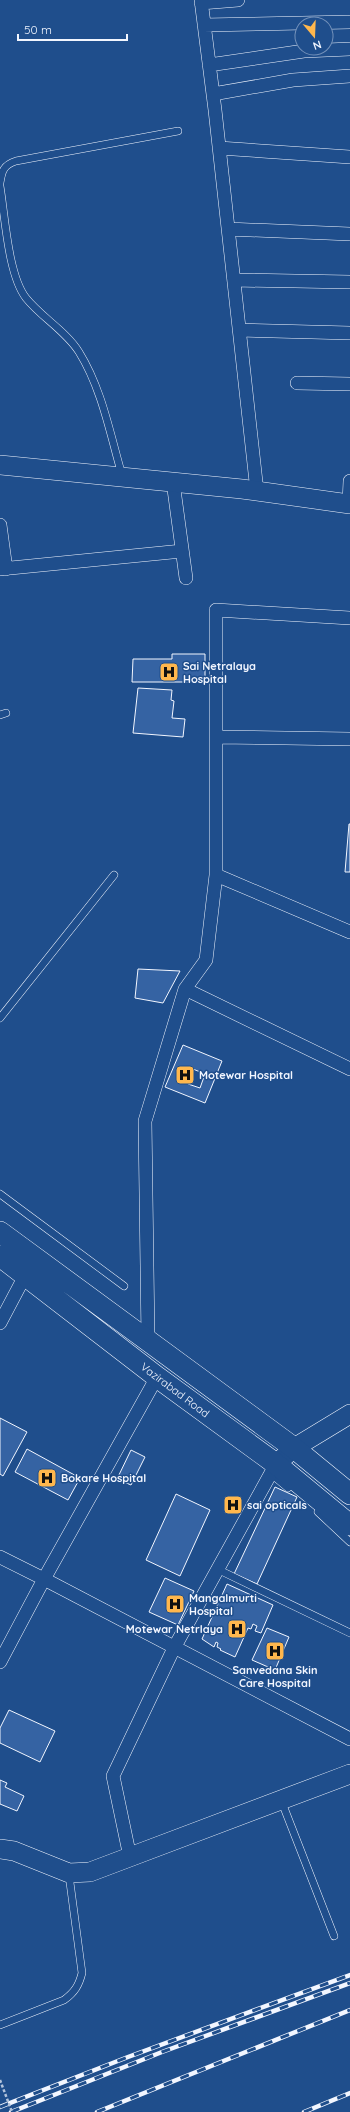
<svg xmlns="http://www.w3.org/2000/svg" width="350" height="2112" font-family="Quicksand,sans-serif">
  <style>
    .building { fill: #3563a3; stroke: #f2f6ff; fill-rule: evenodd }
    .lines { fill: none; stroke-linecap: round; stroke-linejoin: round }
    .lane-casing { stroke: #f2f6ff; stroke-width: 8 }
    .street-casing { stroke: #f2f6ff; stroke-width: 14 }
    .secondary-casing { stroke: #f2f6ff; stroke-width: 20 }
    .primary-casing { stroke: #f2f6ff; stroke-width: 22 }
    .lane { stroke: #1f4e8c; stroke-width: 7 }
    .street { stroke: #1f4e8c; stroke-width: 13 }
    .secondary { stroke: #1f4e8c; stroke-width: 19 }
    .primary { stroke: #1f4e8c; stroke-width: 21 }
    .rail-casing { stroke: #f2f6ff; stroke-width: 4.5 }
    .rail { stroke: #1f4e8c; stroke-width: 3; stroke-dasharray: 9; stroke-linecap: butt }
    .path-bridge { stroke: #b3c4dc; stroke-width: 2.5; stroke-dasharray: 3 2; stroke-linecap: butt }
    .labels { text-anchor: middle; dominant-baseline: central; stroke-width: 3; stroke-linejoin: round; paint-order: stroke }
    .poi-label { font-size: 11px; font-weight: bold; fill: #f2f6ff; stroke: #1f4e8c; text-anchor: start }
    .street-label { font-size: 11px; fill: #f2f6ff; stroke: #1f4e8c }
  </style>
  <rect width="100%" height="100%" fill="#1f4e8c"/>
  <path class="building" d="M172 654H205V682H132L133 659H172Z
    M138 688 172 690 171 700 174 701 172 718 185 719 183 737 133 733Z
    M349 824H350V872H345Z
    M138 969 180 971 163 1003 135 998Z
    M183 1045 222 1061 205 1103 165 1087ZM193 1069 205 1074 200 1088 188 1084Z
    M0 1418 27 1432 3 1476 0 1474Z
    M27 1449 80 1478 68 1500 15 1472Z
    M131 1450 145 1457 131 1485 117 1479Z
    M275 1487 297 1497 257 1584 234 1574Z
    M176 1494 210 1510 180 1576 146 1560Z
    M165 1578 194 1591 178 1625 149 1612Z
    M227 1584 273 1605 261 1633 255 1631 257 1626 253 1624 251 1629 248 1628 235 1657 220 1650 221 1649 217 1647 218 1643 216 1642 214 1647 202 1639Z
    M267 1628 289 1637 275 1670 252 1660Z
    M9 1710 55 1731 40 1762 0 1743V1728Z
    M0 1780 7 1783 5 1787 24 1796 17 1811 0 1804Z"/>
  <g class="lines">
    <g class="lane-casing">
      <path id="lane" d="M0 183C2 170 4 165 16 161L178 131
        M0 186C5 216 8 275 26 298 41 317 66 331 79 352 102 389 110 434 122 475
        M0 715 6 713
        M0 1018 114 875
        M0 1194 124 1286
        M270 1473 288 1488
        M318 1512 350 1542
        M217 1569 350 1633
        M281 1800 334 1936
        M0 2025 64 2000C75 1992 79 1985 82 1973L69 1875"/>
    </g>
    <g class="street-casing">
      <path id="street" d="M201 0 215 110 257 491
        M201 3 238 0
        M204 25 350 22
        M209 65 304 51 350 49
        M213 94 293 80 350 76
        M219 148 350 157
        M228 229 350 234
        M234 280 350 282
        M239 330 350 333
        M297 383 350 384
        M173 482 186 578
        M349 504 350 481
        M0 525 6 569
        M0 569 182 551
        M216 737 350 739
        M216 875V610L350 618
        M185 989 206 960 216 875 350 932
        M0 1323 28 1270
        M148 1339 145 1121 185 989 350 1069
        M0 1557 44 1579 157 1377
        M0 1662 44 1579 350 1739
        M130 1857 113 1776 174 1648 276 1464"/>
    </g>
    <g class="secondary-casing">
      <path id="secondary" d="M0 465 242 489 350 504
        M276 1464 294 1448 350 1414
        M0 1849 14 1851 69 1873 90 1872 350 1774"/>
    </g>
    <g class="primary-casing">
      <path id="primary" d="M0 1232 294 1448 350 1494
        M0 1256 157 1377 276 1464 350 1525"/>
    </g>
    <use href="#lane" class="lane"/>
    <use href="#street" class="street"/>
    <use href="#secondary" class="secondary"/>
    <use href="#primary" class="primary"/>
    <g class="rail-casing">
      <path id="rail" d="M0 2107 128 2057 350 1975
        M11 2112 162 2052 350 1983
        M97 2112 350 2010
        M304 2112 350 2093"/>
    </g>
    <use href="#rail" class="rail"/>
    <path class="path-bridge" d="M0 2080 12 2112"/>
  </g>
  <defs>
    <g id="hospital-square" transform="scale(1)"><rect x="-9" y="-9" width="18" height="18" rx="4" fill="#ffb74d" stroke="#1f4e8c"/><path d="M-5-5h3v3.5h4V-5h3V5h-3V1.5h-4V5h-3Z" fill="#111"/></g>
  </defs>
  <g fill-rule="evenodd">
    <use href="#hospital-square" x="169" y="672"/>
    <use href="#hospital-square" x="185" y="1075"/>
    <use href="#hospital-square" x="47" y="1478"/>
    <use href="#hospital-square" x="233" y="1505"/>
    <use href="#hospital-square" x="175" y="1604"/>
    <use href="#hospital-square" x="237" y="1629"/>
    <use href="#hospital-square" x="275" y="1651"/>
  </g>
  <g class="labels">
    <g class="poi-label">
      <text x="183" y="666">Sai Netralaya<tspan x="183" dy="13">Hospital</tspan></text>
      <text x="199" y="1075">Motewar Hospital</text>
      <text x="61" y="1478">Bokare Hospital</text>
      <text x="247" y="1505">sai opticals</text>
      <text x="189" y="1598">Mangalmurti<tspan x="189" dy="13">Hospital</tspan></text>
      <text x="223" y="1629" text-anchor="end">Motewar Netrlaya</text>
      <text x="275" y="1670" text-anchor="middle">Sanvedana Skin<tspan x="275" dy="13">Care Hospital</tspan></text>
    </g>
    <g class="street-label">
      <text transform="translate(175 1390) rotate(37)">Vazirabad Road</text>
    </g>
  </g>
  <g transform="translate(314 36) rotate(161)"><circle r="19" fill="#1f4e8c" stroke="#7391ba"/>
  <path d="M0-3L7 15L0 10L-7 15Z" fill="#ffb74d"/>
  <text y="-6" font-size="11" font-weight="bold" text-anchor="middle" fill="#f2f6ff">N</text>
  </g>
  <path d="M18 34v6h109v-6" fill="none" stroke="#f2f6ff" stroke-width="2"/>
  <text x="24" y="34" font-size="12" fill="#f2f6ff" stroke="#1f4e8c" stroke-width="3" paint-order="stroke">50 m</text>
</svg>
